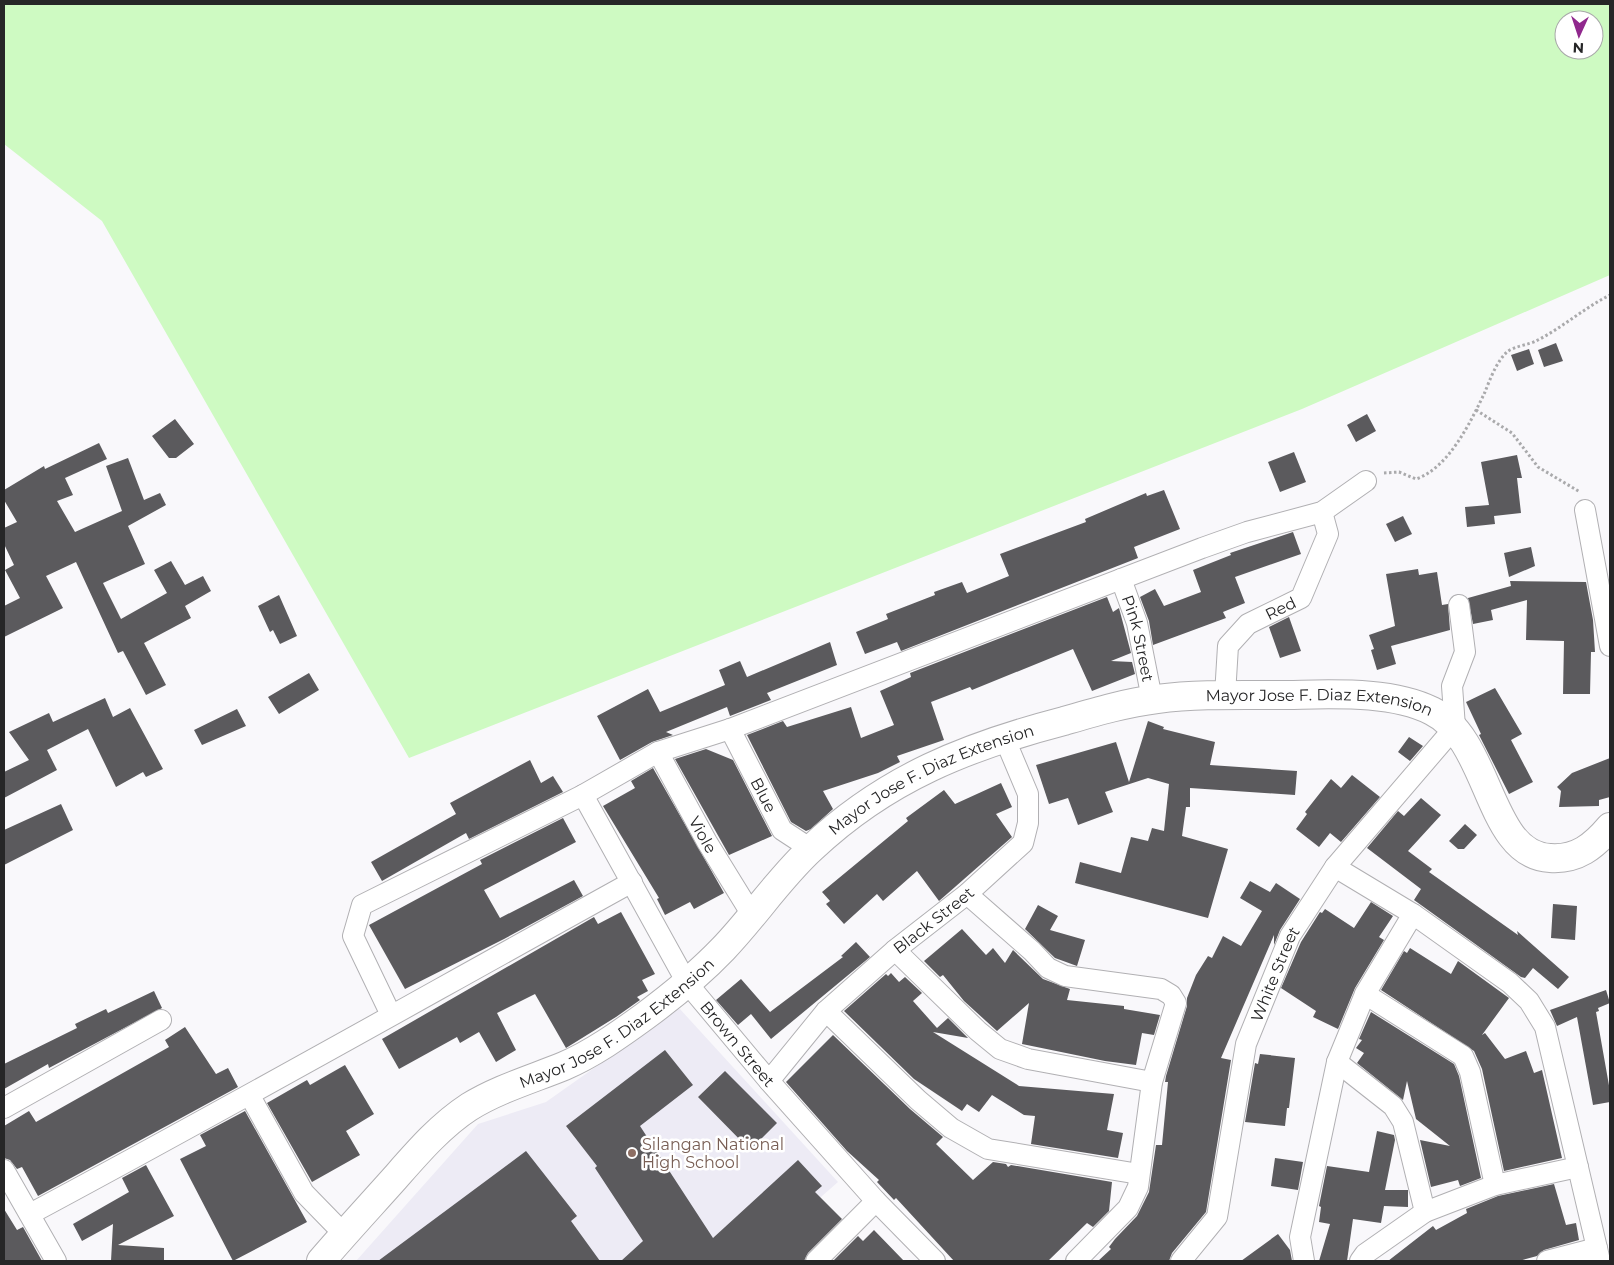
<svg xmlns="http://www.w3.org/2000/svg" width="1614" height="1265" font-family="Montserrat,sans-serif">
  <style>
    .built { fill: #edebf5 }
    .green { fill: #cefac2; fill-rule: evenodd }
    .building { fill: #5b5a5d }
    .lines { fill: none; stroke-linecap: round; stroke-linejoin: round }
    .street-casing { stroke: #b1b0b3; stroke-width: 22 }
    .secondary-casing { stroke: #b1b0b3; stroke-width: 30 }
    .path { stroke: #aaaaac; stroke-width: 3; stroke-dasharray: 2.5 2.5; stroke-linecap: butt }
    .street { stroke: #fff; stroke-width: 20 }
    .secondary { stroke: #fff; stroke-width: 28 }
    .education-dot { fill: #8d6e63; stroke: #fff; stroke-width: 2 }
    .labels { text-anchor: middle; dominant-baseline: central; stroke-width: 5; stroke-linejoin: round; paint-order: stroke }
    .street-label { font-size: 16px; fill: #262627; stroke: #fff }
    .education-label { font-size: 16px; fill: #785e54; stroke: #fff; text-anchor: start }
  </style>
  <rect width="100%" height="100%" fill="#f9f8fb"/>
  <path class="built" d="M679 1008 838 1182 748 1261H356L478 1124 546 1102Z"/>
  <path class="green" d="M4 4H1610V275L1302 409 409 758 102 221 4 144ZM1564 20H1594V50H1564Z"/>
  <path class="building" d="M1556 343 1563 361 1544 367 1538 350Z
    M1529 349 1534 364 1517 371 1511 355Z
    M1367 414 1376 431 1356 442 1347 425Z
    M175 419 194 444 176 458H169L152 436Z
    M99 443 107 459 65 478 73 495 57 501 75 532 122 511 106 466 128 458 144 500 160 493 166 505 128 526 145 564 103 583 121 619 167 593 154 570 171 561 185 585 203 576 211 591 185 606 191 618 144 643 166 685 146 695 123 651 118 653 76 562 46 576 63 608 4 637V606L20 598 5 570 14 565 4 544V528L17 522 4 500V490L44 466 45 469Z
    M1294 452 1306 482 1280 492 1268 462Z
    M1517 455 1522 478H1517L1521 513 1494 516 1495 524 1467 527 1465 507 1489 505 1481 462Z
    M1164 490 1180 529 1134 547 1138 558 901 651 897 642 865 654 856 632 888 619 886 614 935 595 934 592 962 582 967 593 1009 576 1000 554 1086 522 1085 519 1146 493 1147 496Z
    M1403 516 1412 534 1395 542 1386 524Z
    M1293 532 1301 554 1235 577 1245 603 1223 612 1226 618 1153 645 1149 621 1140 597 1155 589 1164 606 1201 592 1193 570 1231 555 1230 553Z
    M1531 547 1535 566 1509 577 1504 553Z
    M1418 569 1419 575 1437 572 1442 605 1448 604 1450 630 1391 646 1396 664 1377 670 1371 650 1374 649 1369 635 1395 626 1386 574Z
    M1510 581 1586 582 1593 620 1595 652H1591L1590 694H1563L1564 641 1526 640 1527 600 1491 610 1493 620 1473 624 1468 598 1511 586Z
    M279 595 297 636 280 644 273 630 270 632 258 606Z
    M1107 597 1113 612 1119 608 1131 653 1111 661 1132 662 1135 674 1092 691 1073 649 972 690 970 687 931 702 944 740 897 756 900 762 878 773 823 791 833 809 811 829 806 831 791 822 747 735 783 721 787 727 851 707 861 738 894 725 880 691 911 677 910 673Z
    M1289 617 1301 651 1280 658 1269 627Z
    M830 642 837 665 767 693 771 700 730 716 727 707 666 732 673 735 652 742 620 760 597 716 648 689 660 712 725 685 719 670 740 661 747 677Z
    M309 673 319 690 279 714 268 697Z
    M1495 688 1522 734 1511 740 1533 782 1509 794 1479 735 1481 734 1466 702Z
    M105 698 113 717 130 708 163 769 146 777 143 772 116 787 88 729 47 750 57 770 4 798V772L29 760 9 732 49 713 53 722Z
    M237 709 246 726 202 745 194 730Z
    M1148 721 1164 727 1163 729 1215 742 1210 765 1297 771 1295 795 1190 788V807H1186L1182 836 1228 849 1208 918 1075 883 1080 862 1121 873 1131 837 1148 841 1152 828 1164 831 1169 784 1148 778 1105 792 1113 812 1078 825 1068 798 1049 804 1036 765 1116 742 1129 782Z
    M1409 737 1423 746 1410 761 1398 752Z
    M706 749 733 760 772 836 729 855 675 759Z
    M1610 758V797L1599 800V806L1559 807 1561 791 1557 787 1572 773Z
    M530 760 541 783 553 776 563 792 469 839 466 833 382 881 371 862 456 814 450 803Z
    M653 768 724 893 694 909 690 902 665 915 657 899 659 898 603 806 635 788 631 781Z
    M1352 775 1380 797 1341 842 1330 833 1319 847 1296 829 1307 814 1305 812 1331 779 1341 788Z
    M1001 783 1012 807 996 814 1012 837 939 901 917 871 883 901 877 894 844 924 826 904 830 901 822 892 908 821 906 818 944 790 955 804Z
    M1421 798 1441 815 1408 851 1432 869 1429 872 1518 935 1517 931 1569 977 1558 989 1533 968 1525 978 1521 977 1414 900 1421 889 1367 848 1398 811 1404 816Z
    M61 804 73 830 4 865V830Z
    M563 818 576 842 484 890 500 918 574 880 583 896 504 939 405 989 369 925 482 864 480 860Z
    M1465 824 1477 835 1464 849H1458L1449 841Z
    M1250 881 1270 892 1276 883 1300 899 1280 930 1274 945V935L1221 1058 1231 1060 1206 1212 1172 1253 1169 1261H1098L1111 1249 1109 1247 1115 1239 1137 1216 1149 1192 1156 1145H1162L1168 1082H1165L1166 1076 1187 1006V998L1196 975 1208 956 1212 958 1223 936 1241 946 1262 911 1240 898Z
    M1371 902 1393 916 1379 937 1384 940 1355 988 1338 1029 1313 1017 1316 1011 1281 988 1301 942 1320 912 1322 913 1325 909 1354 928Z
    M1553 904 1577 906 1575 940 1551 938Z
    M1038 905 1058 916 1050 930 1085 940 1077 966 1055 958 1025 929Z
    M621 912 655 974 642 980 648 991 637 997 640 1000 616 1017 566 1048 535 994 497 1013 516 1050 496 1062 479 1032 460 1043 457 1037 399 1069 382 1039 594 917 598 924Z
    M962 929 986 955 993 948 1005 963 1013 950 1043 979 1070 989 1067 1000 1124 1006V1009L1160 1015 1154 1035 1142 1033 1136 1065 1105 1061 1022 1044 1029 1003 997 1031 964 1001 943 975 940 977 924 961Z
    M856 942 870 957 771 1039 751 1014 738 1025 716 1000 741 979 770 1012 843 957 841 956Z
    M1410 948 1451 974 1458 961 1509 998 1482 1035 1485 1033 1505 1059 1526 1051 1534 1073 1542 1070 1562 1158 1504 1171 1482 1069 1474 1051 1381 990 1404 951 1407 953Z
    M891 973 899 982 905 977 922 993 913 1001 937 1028 948 1018 968 1038 933 1032 1019 1086 1114 1094 1107 1130 1123 1133 1118 1158 1031 1144 1035 1116 1024 1115 992 1095 979 1112 967 1104 962 1111 914 1079 844 1011 886 974 888 976Z
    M1606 990 1610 1003 1598 1008 1599 1011 1596 1012 1610 1091V1102L1593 1105 1577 1017 1557 1026 1550 1010Z
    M154 991 162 1008 49 1068 48 1064 4 1089V1064L77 1028 75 1024 106 1009 108 1013Z
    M1371 1012 1454 1064 1459 1076 1481 1178 1460 1186 1458 1180 1431 1187 1420 1140 1450 1146 1416 1119 1407 1081 1403 1100 1357 1063 1364 1053 1356 1048 1362 1040 1359 1039Z
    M185 1027 216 1074 228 1068 238 1087 38 1196 22 1167 17 1169 10 1160 4 1158V1126L29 1111 36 1122 169 1047 165 1040Z
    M833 1035 910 1109 943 1137 936 1144 973 1180 993 1162 1006 1164 1008 1167 1011 1165 1112 1182 1109 1211 1093 1227 1087 1223 1048 1261H954L896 1198 894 1200 877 1182 879 1180 847 1151 786 1082Z
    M665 1050 693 1085 640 1126 713 1238 798 1160 822 1186 815 1192 842 1219 808 1253 804 1261H621L643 1241 595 1168 597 1166 566 1126Z
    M1260 1054 1295 1058 1289 1108H1287L1285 1126 1245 1122 1255 1063 1258 1064Z
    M345 1065 374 1114 346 1131 360 1155 312 1182 267 1103 307 1080 310 1085Z
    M725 1071 777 1123 750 1150 698 1097Z
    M245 1111 307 1222 233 1261 180 1159 206 1146 200 1135Z
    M1377 1131 1394 1135 1395 1140 1385 1190H1408V1207L1384 1206 1381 1223 1353 1219 1347 1261H1319L1330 1224 1319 1222 1321 1207 1319 1206 1327 1166 1369 1172Z
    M526 1151 577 1216 571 1221 600 1261H378Z
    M1275 1158 1303 1162 1298 1190 1271 1186Z
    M146 1165 174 1216 118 1245 164 1248V1261H111L113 1224 82 1241 73 1224 129 1192 122 1178Z
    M1554 1184 1566 1225 1576 1223 1579 1240 1544 1250 1537 1256 1519 1261H1388L1433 1226 1436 1230 1467 1213 1466 1209 1498 1196Z
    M4 1209 17 1230 23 1227 42 1261H4Z
    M874 1230 904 1261H833L858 1236 863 1241Z
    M1278 1234 1290 1250 1292 1261H1241Z"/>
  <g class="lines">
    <g class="street-casing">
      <g id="street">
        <path d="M1585 510 1610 646"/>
        <path id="s1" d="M1121 579 1137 623 1152 699"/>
        <path id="s2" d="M1225 695 1228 646 1248 624 1301 598 1328 534 1322 512"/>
        <path id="s3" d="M730 729 782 830 811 849"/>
        <path id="s4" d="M658 752 707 842 752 915"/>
        <path id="s5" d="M583 795 687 983 769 1081 876 1201 935 1261"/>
        <path d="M1335 867 1413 914 1510 983 1529 1001 1545 1027 1600 1261"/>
        <path d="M967 894 1032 951 1048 968 1065 976 1161 989 1171 995 1176 1003 1152 1082 1138 1187 1128 1208 1076 1261"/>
        <path d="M895 950 978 1031 1000 1049 1028 1059 1152 1082"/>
        <path d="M1365 994 1463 1056 1470 1072 1495 1185"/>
        <path d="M826 1011 918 1100 951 1128 988 1149 1139 1174"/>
        <path d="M391 1015 353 936 362 905 583 795 658 752 730 729 1202 548 1247 532 1322 512 1366 481"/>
        <path d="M1337 1062 1393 1106 1403 1122 1425 1212"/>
        <path id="s6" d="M769 1081 826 1011 895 950 967 894 1023 843 1028 823V794L1004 737"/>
        <path d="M250 1096 304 1193 344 1234"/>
        <path d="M4 1108 161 1020"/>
        <path d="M4 1170 56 1261"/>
        <path d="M30 1214C232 1106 431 993 632 882"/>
        <path d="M816 1261 876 1201"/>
        <path id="s7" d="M1181 1261 1217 1217 1246 1044 1290 936 1335 867 1455 727 1452 686 1465 652 1459 605"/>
        <path d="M1304 1261 1300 1237 1337 1062 1365 994 1413 914"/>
        <path d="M1360 1261 1365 1254 1425 1212 1495 1185 1578 1167"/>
        <path d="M1547 1261 1597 1248"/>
      </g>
    </g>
    <g class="secondary-casing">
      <g id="secondary">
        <path id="s8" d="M321 1261C345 1233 370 1206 395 1178 417 1153 440 1126 469 1107 498 1089 532 1079 564 1066 592 1054 619 1035 645 1016 672 996 699 974 723 949 754 917 779 878 812 848 886 778 968 746 1064 721 1095 712 1125 703 1157 699 1196 694 1236 695 1276 695 1324 695 1388 689 1432 711 1491 740 1487 855 1550 858 1577 860 1594 846 1610 827"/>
      </g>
    </g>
    <path class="path" d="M1476 410 1512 433 1538 467 1580 492
      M1384 473 1399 472 1416 479C1449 468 1471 421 1485 392 1490 379 1497 361 1507 352 1514 346 1528 345 1536 341 1562 328 1584 308 1610 295"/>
    <use href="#street" class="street"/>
    <use href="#secondary" class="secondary"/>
  </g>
  <circle class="education-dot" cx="632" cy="1153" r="5"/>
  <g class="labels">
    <g class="street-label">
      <text stroke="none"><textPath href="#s2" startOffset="115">Red</textPath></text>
      <text stroke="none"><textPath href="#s1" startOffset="62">Pink Street</textPath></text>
      <text stroke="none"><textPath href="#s8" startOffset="1195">Mayor Jose F. Diaz Extension</textPath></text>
      <text stroke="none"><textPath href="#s8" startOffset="790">Mayor Jose F. Diaz Extension</textPath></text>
      <text stroke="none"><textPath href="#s3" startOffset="74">Blue</textPath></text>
      <text stroke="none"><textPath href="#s4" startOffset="94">Viole</textPath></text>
      <text stroke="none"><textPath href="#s6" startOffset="231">Black Street</textPath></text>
      <text stroke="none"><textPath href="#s7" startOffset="308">White Street</textPath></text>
      <text stroke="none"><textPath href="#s8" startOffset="385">Mayor Jose F. Diaz Extension</textPath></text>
      <text stroke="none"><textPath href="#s5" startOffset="294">Brown Street</textPath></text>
    </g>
    <g class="education-label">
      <text x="642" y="1144">Silangan National<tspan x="642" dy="18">High School</tspan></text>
    </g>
  </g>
  <rect width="1614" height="1265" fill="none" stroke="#262627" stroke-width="10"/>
  <g transform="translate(1579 35) rotate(183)"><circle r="24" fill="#ffffff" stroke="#a8a8a9"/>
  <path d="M0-4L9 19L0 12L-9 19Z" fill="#90288d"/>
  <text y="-8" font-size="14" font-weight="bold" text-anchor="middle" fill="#262627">N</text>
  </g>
</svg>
